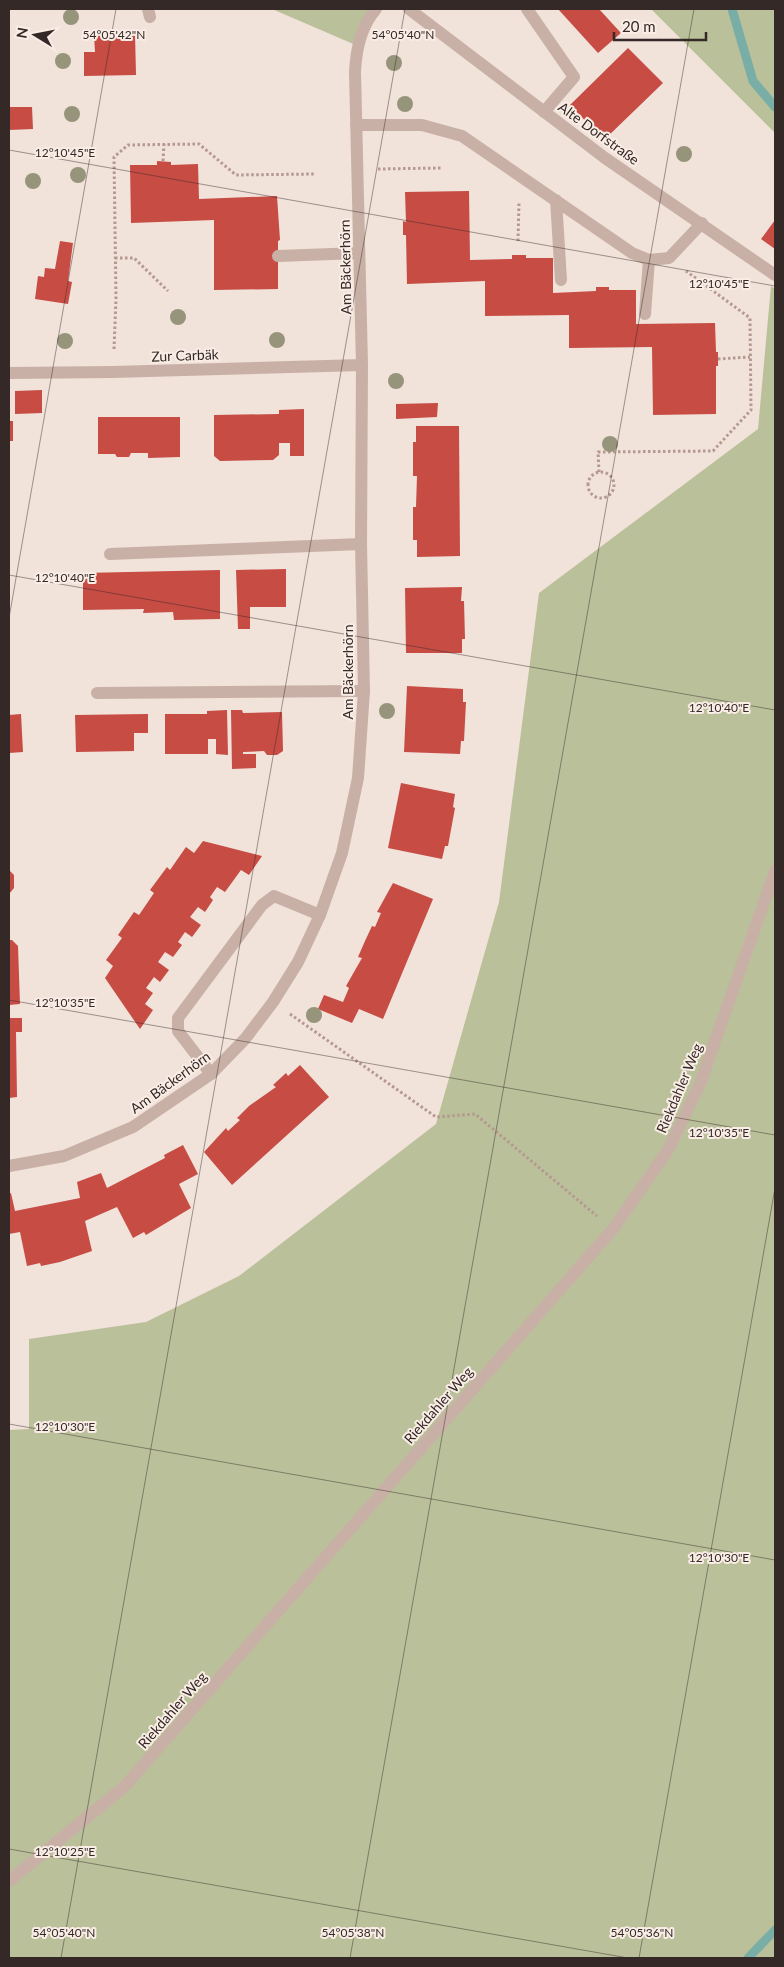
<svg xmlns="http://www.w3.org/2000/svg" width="784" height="1967" font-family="Lato,sans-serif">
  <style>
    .green { fill: #bac09a }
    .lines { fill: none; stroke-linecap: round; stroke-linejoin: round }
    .stream { stroke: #79aea7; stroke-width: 9 }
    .building { fill: #c64c44 }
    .path { stroke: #b59990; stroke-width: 3; stroke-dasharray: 2.5 2.5; stroke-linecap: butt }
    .service { stroke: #c9b0a6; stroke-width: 12 }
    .minor { stroke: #c9b0a6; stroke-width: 12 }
    .tree { fill: #96947a }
    .ticks { fill: none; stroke: #352927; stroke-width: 1; stroke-opacity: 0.45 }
    .labels { text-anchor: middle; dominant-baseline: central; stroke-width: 4; stroke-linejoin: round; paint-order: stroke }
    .street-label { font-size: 14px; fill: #352927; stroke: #f9ede6 }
    .ticks-label { font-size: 12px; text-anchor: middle; fill: #352927; stroke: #f9ede6; stroke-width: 4; stroke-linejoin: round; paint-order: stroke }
  </style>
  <rect width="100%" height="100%" fill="#f1e2da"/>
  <path class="green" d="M272 9H376L358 46Z
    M651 9H775V133Z
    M771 286 775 289V1958H9V1430L29 1429V1339L146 1322 239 1276 436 1124 499 902 539 593 758 429Z"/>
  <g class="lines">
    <path class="stream" d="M732 9 753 81 775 107
      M748 1958 775 1930"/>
  </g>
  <path class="building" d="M558 9H599L621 33 598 53Z
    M135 33 136 75 84 76V52H95L94 35Z
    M628 48 663 83 604 140 570 105Z
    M9 107H32L33 129 9 130Z
    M157 161 171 162V165L198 164 199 199 277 196 280 240 278 241V289L214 290V220L131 223 130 165H157Z
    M469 191 470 260 512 259V255H526V258H553V293L596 291V287H609V290H636V324L715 323 716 352H718V366H716V414L653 415 652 347 569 348V315L485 316V281L407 284 406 235H403V221L406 222 405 192Z
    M775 220V249L761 239Z
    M60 241 73 243 68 281 72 282 68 304 35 299 38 276 44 277 45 268 55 269Z
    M42 390V413L15 414V391Z
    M438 403 437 417 396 419V404Z
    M304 409V456H290V443H279V455L273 460 220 461 214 456V415L279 414V410Z
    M98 417H180V457L148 458V453H131L129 457H117L115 454H98Z
    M9 421H13V441H9Z
    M416 426H459L460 556 417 557V540H413V507H416L417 476H413V442H416Z
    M286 569V607H250V629H238L236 570Z
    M220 570V619L174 620 173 612 143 613 144 609 83 610V573Z
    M462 587 461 601H464L465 639H462V653H406L405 588Z
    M407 686 463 689V702H466L464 741H461L460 754 404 752Z
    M227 710 228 755 216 754V739H208V754H165V714H207V711Z
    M231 710H242L243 713 282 712 283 751 277 755H267L264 751 243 752V754H256V768L232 769Z
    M21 714 23 752 9 753V715Z
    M148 714V733H134V751L76 752 75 715Z
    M401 783 455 794 453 807 455 808 448 846H445L442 859 388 848Z
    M203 841 262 856 249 875 241 870 225 892 217 887 210 897 213 900 205 912 198 907 190 917 201 925 192 937 185 932 178 942 182 945 173 957 165 952 158 962 169 970 160 982 154 977 146 988 153 993 145 1004 153 1010 140 1029 105 978 113 966 106 960 122 938 118 935 134 912 139 915 154 893 150 890 167 867 170 870 186 847 194 853Z
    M9 870 14 875V888L9 894Z
    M393 883 433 899 383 1019 359 1009 352 1023 318 1009 324 995 343 1002 349 988 346 986 362 958 358 957 365 941 372 926 375 927 381 913 377 912Z
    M9 940H12L18 946 20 1004 9 1005Z
    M9 1018H22V1032H16L17 1097 9 1098Z
    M300 1065 329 1097 232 1185 204 1152 226 1128 228 1131 240 1120 237 1118 249 1106 276 1087 273 1085 286 1073 288 1076Z
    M183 1145 198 1174 179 1184 191 1208 146 1235 144 1232 133 1238 117 1207 85 1221 92 1251 60 1262 41 1266 40 1263 27 1266 20 1232 9 1234V1194L11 1193 15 1211 80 1198 77 1182 101 1173 107 1188 165 1158 164 1155Z"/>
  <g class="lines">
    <path class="path" d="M163 161 164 144
      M378 169 442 168
      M518 241 519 202
      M115 258H134L168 291
      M114 349 116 299 114 157 128 145 199 144 236 175 315 174
      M718 359 750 357
      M588 485a13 13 0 1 1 26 0a13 13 0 1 1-26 0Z
      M599 472 598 452 713 451 751 410 750 318 686 271
      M290 1014 436 1117 475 1114 597 1216"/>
    <path class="service" d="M148 9 150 17
      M527 9 574 77 544 112
      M356 125H422L462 136 632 253 649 260 669 258 702 223
      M556 200 561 280
      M278 256 359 253
      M645 314 649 260
      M110 554 361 544
      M97 693 364 691
      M211 1074 178 1031V1018L262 905 274 896 320 915"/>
    <path class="minor" d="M409 9 605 158 775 275
      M9 373 113 372 362 365
      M9 1166 64 1156 133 1127 211 1074 245 1039 273 1002 298 962 320 915 342 853 358 778 364 691 361 544 362 365 355 72C356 50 361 26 376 9
      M9 1881 124 1787 613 1229 668 1150 700 1084 775 871"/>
  </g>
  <g class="tree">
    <circle cx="71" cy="17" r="8"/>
    <circle cx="63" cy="61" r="8"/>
    <circle cx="394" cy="63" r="8"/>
    <circle cx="405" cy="104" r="8"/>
    <circle cx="72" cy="114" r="8"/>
    <circle cx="684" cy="154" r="8"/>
    <circle cx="78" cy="175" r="8"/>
    <circle cx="33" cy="181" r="8"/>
    <circle cx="178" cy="317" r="8"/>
    <circle cx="277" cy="340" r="8"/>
    <circle cx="65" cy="341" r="8"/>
    <circle cx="396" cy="381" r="8"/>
    <circle cx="610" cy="444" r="8"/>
    <circle cx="387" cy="711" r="8"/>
    <circle cx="314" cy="1015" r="8"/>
  </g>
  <path class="ticks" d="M9 150 775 286M9 575 775 710M9 618 116 9M9 1000 775 1135M9 1424 775 1560M9 1849 628 1958M61 1958 405 9M350 1958 694 9M639 1958 775 1188"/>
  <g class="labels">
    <g class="street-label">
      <text transform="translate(599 133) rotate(36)">Alte Dorfstraße</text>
      <text transform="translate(345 267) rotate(-91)">Am Bäckerhörn</text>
      <text transform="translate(185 355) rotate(-2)">Zur Carbäk</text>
      <text transform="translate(347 672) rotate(-90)">Am Bäckerhörn</text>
      <text transform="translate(170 1082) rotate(-36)">Am Bäckerhörn</text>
      <text transform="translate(679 1088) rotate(-67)">Riekdahler Weg</text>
      <text transform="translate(438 1405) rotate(-49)">Riekdahler Weg</text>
      <text transform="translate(172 1710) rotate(-49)">Riekdahler Weg</text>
    </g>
  </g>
  <g class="ticks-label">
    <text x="114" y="39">54°05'42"N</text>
    <text x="403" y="39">54°05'40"N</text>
    <text x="65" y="157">12°10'45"E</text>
    <text x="719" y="288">12°10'45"E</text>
    <text x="65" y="582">12°10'40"E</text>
    <text x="719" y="712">12°10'40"E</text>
    <text x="65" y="1007">12°10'35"E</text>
    <text x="719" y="1137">12°10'35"E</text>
    <text x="65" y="1431">12°10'30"E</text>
    <text x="719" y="1562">12°10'30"E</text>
    <text x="65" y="1856">12°10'25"E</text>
    <text x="64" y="1937">54°05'40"N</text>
    <text x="353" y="1937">54°05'38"N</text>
    <text x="642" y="1937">54°05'36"N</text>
  </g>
  <rect width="784" height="1967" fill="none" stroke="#352927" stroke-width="20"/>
  <g transform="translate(35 35) rotate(280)" stroke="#f9ede6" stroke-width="4" paint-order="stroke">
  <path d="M0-4L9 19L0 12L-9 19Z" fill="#352927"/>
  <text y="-8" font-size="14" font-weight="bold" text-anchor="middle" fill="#352927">N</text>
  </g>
  <path d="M614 32v8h92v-8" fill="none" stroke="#352927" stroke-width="2.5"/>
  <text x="622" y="32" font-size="15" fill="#352927" stroke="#f9ede6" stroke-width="4" paint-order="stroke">20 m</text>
</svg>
